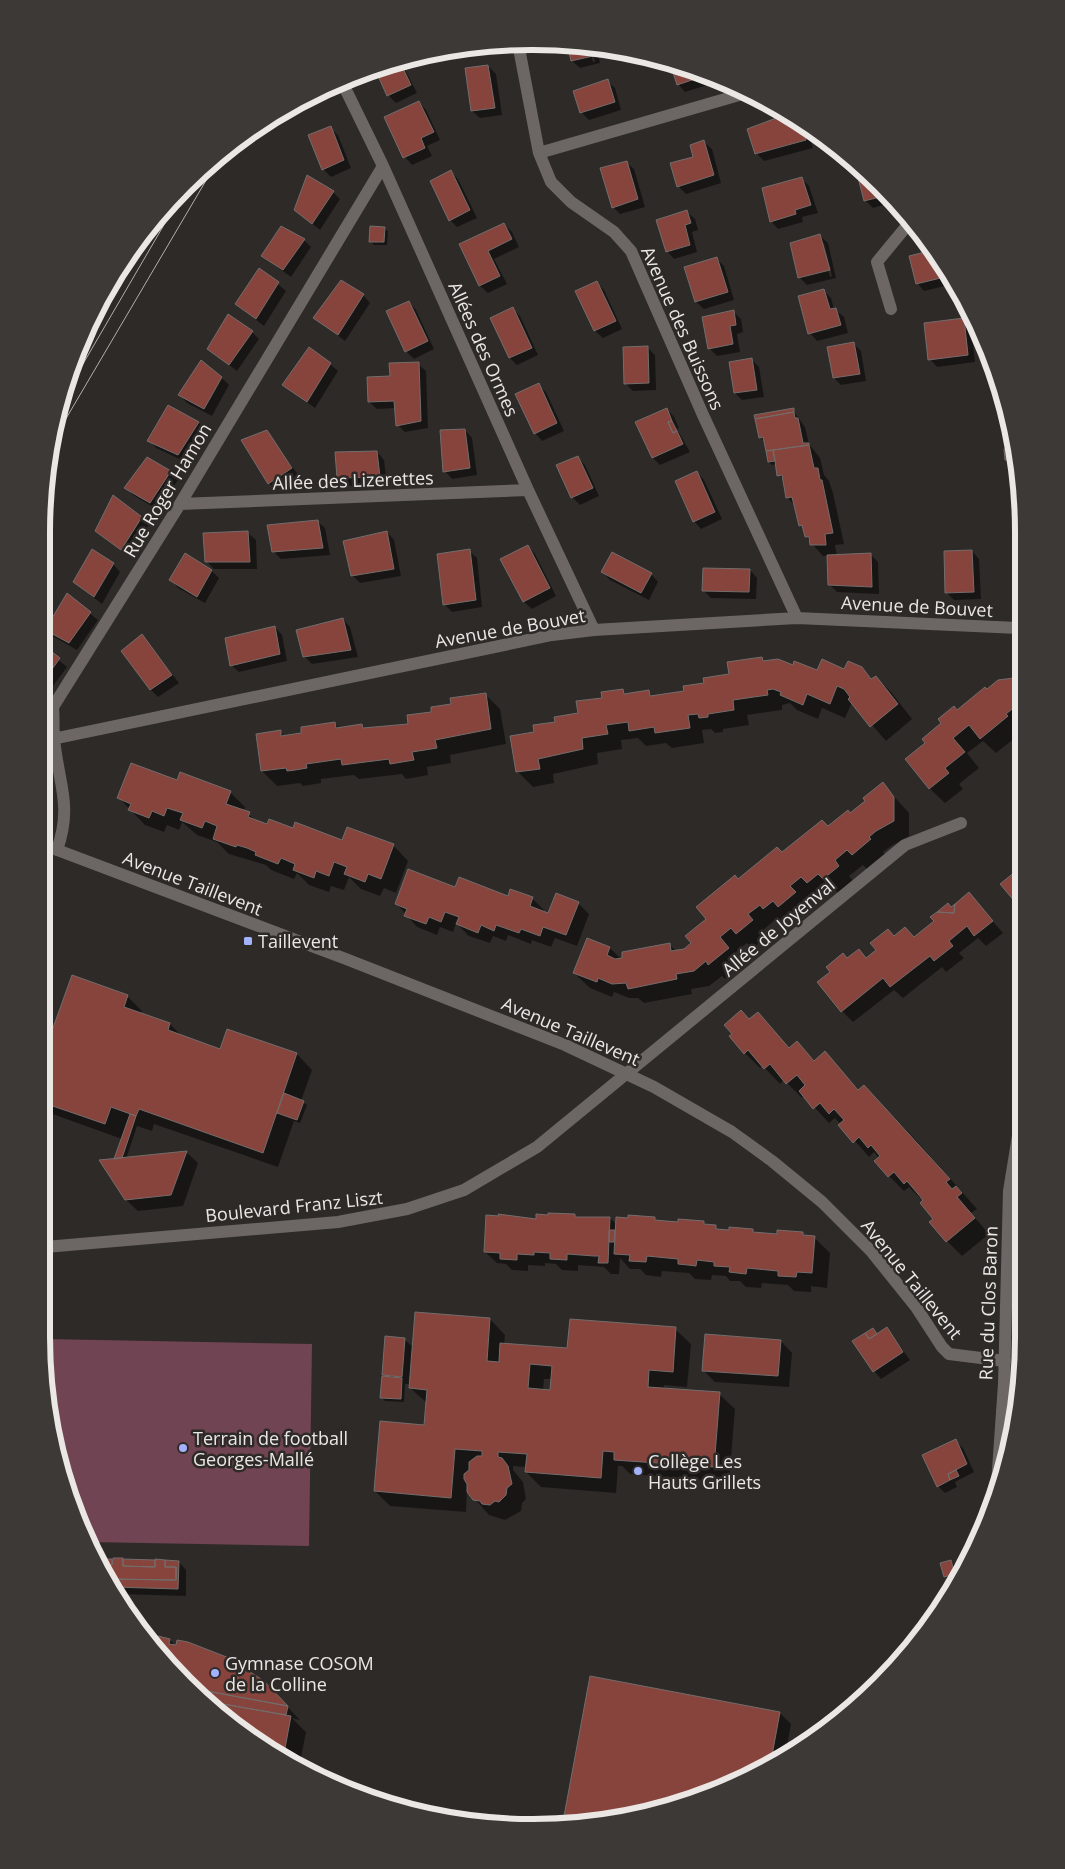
<svg xmlns="http://www.w3.org/2000/svg" width="1065" height="1869" font-family="'Open Sans',sans-serif">
  <style>
    .pitch { fill: #704452 }
    .shadow { fill: #0007; fill-rule: evenodd }
    .building { fill: #86443c; stroke: #736d6c; fill-rule: evenodd }
    .lines { fill: none; stroke-linecap: round; stroke-linejoin: round }
    .street { stroke: #6c6764; stroke-width: 12 }
    .secondary { stroke: #6c6764; stroke-width: 12 }
    .tram { stroke: #b1aeac; stroke-width: 1 }
    .poi-dot { fill: #a2b2fd; stroke: #2e2a28; stroke-width: 2 }
    .labels { text-anchor: middle; dominant-baseline: central; stroke-width: 5; stroke-linejoin: round; paint-order: stroke }
    .street-label { font-size: 18px; fill: #eae7e5; stroke: #2e2a28 }
    .poi-label { font-size: 18px; fill: #eae7e5; stroke: #2e2a28; text-anchor: start }
    .rim { fill: none; stroke: #eae7e5; stroke-width: 6 }
  </style>
  <rect width="100%" height="100%" fill="#2e2a28"/>
  <path class="pitch" d="M45 1339 312 1344 309 1546 87 1542 67 1494 45 1401Z"/>
  <path class="shadow" d="M589 45 593 62H595L592 45H596L600 63 580 68 572 61Z
    M400 60 417 93 396 103 388 95 376 69Z
    M672 63 691 67 712 77 714 83 685 92 678 84Z
    M488 66 496 74 502 115 480 118 472 111Z
    M607 81 615 88 621 110 589 120 581 112Z
    M419 102 426 110 440 140 427 146 432 156 412 165 405 157 386 117Z
    M789 115 808 130 813 148 764 161 756 153 749 129Z
    M330 128 338 135 351 168 331 177 323 169Z
    M704 142 712 149 721 183 686 194 678 186Z
    M626 162 634 169 645 207 620 214 613 207Z
    M451 172 458 179 477 218 457 227 450 220Z
    M801 178 809 186 818 213 802 217 803 222 778 229 771 221Z
    M880 185 894 202 873 208 865 200Z
    M333 192 340 199 320 230 295 210Z
    M687 212 695 219 698 230 692 232 697 252 674 259 667 251Z
    M504 224 512 232 519 247 494 259 507 284 488 293 480 286 460 245Z
    M384 228 388 231 387 245H374L370 241Z
    M820 236 828 243 836 278 807 285 800 278ZM821 243H824L832 276 830 277Z
    M304 240 311 247 291 277 262 256Z
    M934 251 941 260 953 284 924 291 917 283 911 257Z
    M716 258 724 266 734 300 704 309 696 302Z
    M260 269 286 291 264 326 236 304Z
    M597 283 604 290 622 329 603 338 595 331 577 292Z
    M824 291 831 298 834 309 844 317 848 333 817 341 810 333Z
    M363 295 370 303 345 341 315 318Z
    M409 302 416 310 434 349 414 359 406 351Z
    M513 309 520 316 538 355 517 365 510 358Z
    M733 311 741 319 743 332 737 334 740 352 717 356 709 348Z
    M963 320 971 327 975 362 937 367 930 359Z
    M252 332 259 339 237 371 208 349Z
    M854 344 861 351 866 381 841 385 834 378Z
    M648 348 655 355 656 390 633 391 625 383Z
    M752 360 759 367 764 397 742 400 735 393Z
    M330 364 338 371 315 408 284 385Z
    M418 364 426 371 428 428 405 432 398 425 396 408 377 409 369 402Z
    M221 377 229 385 212 416 187 403 180 395Z
    M538 385 546 392 564 431 542 441 535 433Z
    M169 407 199 423 206 431 186 462 156 448 149 440Z
    M667 409 674 417 679 428 677 429 690 452 660 465 653 458Z
    M793 410 805 427 809 444 820 458 824 475 829 481 833 493 844 544 835 545 837 556 870 554 878 562 879 594 837 592 829 584 828 556H823L806 537 795 506 787 497 784 480 779 475 777 464 772 465 769 462 766 443 760 437Z
    M465 430 472 438 477 475 452 479 445 471Z
    M266 431 299 476 276 490 269 483Z
    M1015 447 1020 469 1014 467 1007 460 1006 450 1015 449Z
    M377 452 384 460 387 484 346 486 338 478Z
    M577 457 585 465 599 496 580 505 572 497Z
    M147 459 170 472 178 480 158 510 133 495 125 487Z
    M697 472 704 480 722 519 701 529 694 521Z
    M141 518 149 525 129 556 97 531Z
    M317 521 325 528 330 555 281 559 273 551Z
    M387 532 394 540 401 576 360 583 352 575Z
    M248 533 256 540 257 569H214L206 561Z
    M528 546 535 554 556 596 532 609 524 602 501 560Z
    M469 551 477 558 482 607 452 612 444 604Z
    M972 551 979 559 981 599 954 600 947 593Z
    M185 555 212 571 219 578 205 603 178 588 171 580Z
    M113 564 120 572 102 604 74 582Z
    M750 570 757 578 756 599 711 598 703 590Z
    M603 572 651 574 658 582 649 600 610 580Z
    M67 595 98 620 77 650 54 637 46 630Z
    M343 619 350 627 358 657 312 664 304 656Z
    M275 627 282 635 287 661 239 672 231 665Z
    M142 635 179 683 158 697 150 689Z
    M43 647 67 667 47 694 43 692Z
    M762 659 765 662 818 672 861 668 873 680 876 677 891 692 912 719 886 741 852 702 845 718 822 708 818 719 797 710 790 703 782 705V710L747 715 749 725 723 729V732L715 733 711 729 702 730 704 743 672 748 666 743 646 746 638 738 621 740 622 749 597 753 598 764 553 774 554 783 533 787 517 771 536 733 580 714 603 699 622 690 627 695 648 692 653 697 685 692 730 675Z
    M1020 674 1021 733 996 753 983 741 967 753 979 768 959 784 963 789 945 803 929 788 926 743 957 711 987 691 1015 679V675Z
    M485 694 500 709 506 744 450 755 451 763 427 767 428 775 406 779 402 774 359 779 354 775 321 779V783L303 786 300 783 277 786 262 771 280 732 285 736 303 734 335 724 340 728 362 725 366 729 409 725 433 713Z
    M178 782 230 792 245 807 244 811 258 822 268 826 343 842 393 845 408 861 396 893 384 888 380 896 361 889 349 877 344 890 331 886 329 892 309 885 297 873 294 879 271 870 266 865 229 854 217 842 197 835 182 822 179 830 167 825 164 832 145 825 119 798Z
    M882 783 909 813V836L891 846 883 852 886 855 868 870 863 865 849 876 854 882 839 894 834 889 823 898 817 892 805 901 810 908 794 921 788 916 779 923 775 920 763 930 768 936 752 949 747 943 735 953 743 964 725 979 722 976 709 986 691 989 692 994 644 1003 638 998H629L614 992 612 997 590 988 574 973 610 948 621 959 669 944 677 952 684 950 693 943 707 919 738 880 850 814 867 801Z
    M456 888 508 898 511 890 533 899 544 910 543 912 549 914 578 903 589 914 577 946 555 938 551 947 532 940 531 944 508 935 506 941 493 936 490 943 469 936 456 923 453 932 440 927 437 935 417 927 396 903Z
    M969 894 1003 933 986 946 978 938 959 953 964 958 946 972 942 967 903 998 894 990 853 1022 842 1011 847 960 859 950 867 959 905 928 915 938Z
    M127 996 142 1011 141 1014 170 1024 183 1037 221 1051 228 1031 297 1054 312 1070 301 1101 307 1105 300 1123 294 1121 278 1167 154 1124 152 1131 137 1126 126 1159 186 1152 198 1163 183 1206 138 1211 126 1200 115 1160 122 1139 44 1111V1057Z
    M758 1013 790 1049 797 1043 815 1061 825 1053 859 1090 864 1086 915 1139 977 1209 971 1213 989 1234 962 1256 947 1241 922 1196 920 1198 909 1187 904 1191 889 1176 879 1158 874 1152 869 1157 835 1118 829 1123 804 1096 802 1098 784 1080 780 1084 763 1066 760 1068 745 1053 750 1020Z
    M575 1216 577 1218H610L617 1225 654 1218 658 1221 679 1223 703 1222 719 1230H753L756 1233 778 1235 803 1234 806 1237 815 1238 830 1253 827 1288 811 1286V1292L794 1291 788 1285 762 1283 761 1288 746 1287 740 1281H730L726 1276 712 1275 711 1280 695 1279 689 1273 662 1271 661 1277 646 1275 640 1269H630L620 1258 619 1274H611L604 1267 578 1265V1271L562 1270 556 1264 545 1263V1266L528 1265V1271L512 1270 506 1264 497 1263 485 1252 537 1220Z
    M416 1314 490 1319 505 1335 504 1345 568 1350 675 1329 691 1344 687 1387 664 1385 663 1389 719 1394 735 1409 729 1482 630 1474 622 1466H618L616 1493 541 1487 526 1472 527 1467 513 1466V1470L523 1482 526 1499 522 1503 521 1511 505 1520 489 1515 467 1490 466 1512 390 1506 375 1491 425 1426 427 1403 410 1388 411 1384H405L404 1402 385 1401 381 1397 385 1377 383 1375 404 1339 414 1348ZM544 1379H553L552 1392 543 1391Z
    M887 1329 910 1360 881 1379 874 1371 878 1335Z
    M781 1341 792 1353 789 1387 715 1382 703 1370Z
    M955 1441 963 1448 974 1472 955 1482 957 1487 945 1493 938 1486Z
    M99 1560 179 1562 186 1570V1596L117 1594 99 1566Z
    M951 1561 954 1564 958 1577 948 1580 945 1576Z
    M170 1640 177 1647 263 1682 300 1720 292 1718 306 1732 299 1768 259 1745 185 1684 157 1651Z
    M780 1713 791 1724 785 1757 778 1762 720 1790 629 1818 563 1827Z"/>
  <path class="building" d="M567 44 590 45 593 56 571 61Z
    M399 60 411 85 387 96 375 69Z
    M670 63 691 67 707 75 677 85Z
    M488 65 495 108 471 111 465 68Z
    M608 79 615 102 580 113 573 91Z
    M419 101 434 132 421 138 425 148 403 158 384 117Z
    M787 114 802 125 806 140 755 154 747 129Z
    M331 126 344 160 322 170 308 135Z
    M704 140 714 175 677 187 670 163 693 157 690 145Z
    M627 161 638 199 612 208 600 168Z
    M855 166 880 185 888 195 864 201Z
    M451 170 470 210 449 221 430 181Z
    M307 175 334 191 312 224 294 210Z
    M802 177 811 205 795 210 796 214 770 222 762 188Z
    M687 210 691 223 685 225 690 245 666 252 656 220Z
    M504 223 512 239 488 251 500 276 479 286 459 244Z
    M281 226 305 239 283 270 261 256Z
    M370 226 385 227 384 242H369Z
    M820 234 830 270 798 278 790 243Z
    M933 250 949 276 916 284 909 256Z
    M717 257 728 292 695 302 684 267Z
    M259 268 279 282 256 319 235 304Z
    M341 280 364 294 338 335 313 318Z
    M597 281 616 321 594 331 575 291Z
    M824 289 830 309 836 308 841 325 808 334 798 296Z
    M409 301 428 341 405 352 386 311Z
    M513 307 532 348 509 358 490 318Z
    M734 310 736 325 730 326 733 344 708 349 702 317Z
    M228 314 253 331 229 365 207 349Z
    M964 318 968 355 928 360 924 323Z
    M854 342 860 374 833 378 827 347Z
    M648 346 649 383 624 384 623 347Z
    M309 347 331 363 307 402 282 385Z
    M752 358 757 390 734 393 729 362Z
    M201 360 222 377 204 409 178 395Z
    M419 362 421 421 396 426 394 401 368 402 367 377 390 376 389 363Z
    M539 383 557 423 534 434 515 394Z
    M168 405 199 422 178 455 147 441Z
    M667 408 672 421 668 422 673 433 677 431 683 444 652 458 635 422Z
    M794 408V412L755 419 754 415Z
    M794 412 795 418H798L803 443H809V445L766 451 763 437 759 438 755 419Z
    M672 421 677 431 673 433 668 422Z
    M465 429 470 468 443 472 440 430Z
    M267 430 292 468 268 484 241 440Z
    M809 445 814 468H818L820 480H822L833 533 825 534 826 545H810L809 537H805L802 525 799 526 792 497 786 498 782 475 777 476 775 461 773 450Z
    M1013 448 1020 469V488L1016 459 1005 460 1004 449Z
    M773 450 775 461 768 462 766 451Z
    M377 451 380 477 337 478 335 452Z
    M578 456 593 488 571 498 556 465Z
    M147 457 171 471 150 503 124 488Z
    M697 471 715 512 693 522 675 481Z
    M113 495 142 517 121 550 95 531Z
    M318 520 323 548 272 552 267 525Z
    M248 531 250 562H205L203 533Z
    M387 531 394 569 351 576 343 541Z
    M528 545 550 588 523 602 500 559Z
    M92 549 114 563 94 597 73 582Z
    M470 549 476 600 443 605 437 554Z
    M972 550 974 592 945 593 944 551Z
    M612 552 652 573 641 593 601 572Z
    M185 553 212 570 197 597 169 580Z
    M871 553 872 587 828 585 827 555Z
    M703 568 750 569 749 592 702 591Z
    M67 593 91 612 69 643 45 630Z
    M343 618 351 650 303 657 296 630Z
    M275 626 280 654 230 666 225 638Z
    M142 634 172 675 150 690 121 651Z
    M43 645 60 658 43 682Z
    M762 657 763 661 778 659 793 665 794 661 817 670 822 659 844 669 848 661 862 667 871 679 876 676 898 704 870 727 848 699 850 697 844 689 837 686 830 704 807 694 803 705 780 695 781 692 773 689 767 690 768 695 733 700 734 710 708 714V717L699 718 698 714 688 715 690 728 655 733 654 727 629 731 628 722 606 725 608 734 582 738 583 749 538 759 540 769 516 772 510 736 534 732 533 725 555 722 554 717 578 713 576 701 602 698 601 692 623 689 624 694 649 690 650 696 684 691 683 686 704 683 703 678 729 674 727 662Z
    M1020 672V713L1019 708 1012 709 1006 714 1008 716 980 739 969 725 953 738 965 752 945 768 949 773 929 789 905 759 925 743 922 739 941 723 938 719 954 706 957 710 985 687 987 689 998 680 1014 678 1013 674Z
    M486 693 491 729 435 740 437 748 412 752 414 760 390 764 389 759 342 765 341 759 306 764 307 768 295 770 287 771 286 768 261 771 256 734 281 730V736L301 733V727L335 722 336 728 362 724 363 728 408 724 407 715 431 712V707L451 704 450 698Z
    M131 763 177 780 180 772 231 791 226 804 250 812 248 817 267 824 269 819 293 828 295 822 342 840 347 827 394 844 381 879 368 874 365 882 344 874 347 867 334 862 329 876 316 871 314 878 293 870 295 864 281 858 278 864 255 855 256 852 247 848 237 845 236 847 213 839 217 826 205 821 202 828 180 820 183 813 167 808 164 816 152 811 149 818 128 810 131 804 117 798Z
    M883 782 894 797V821L876 831 869 837 871 839 852 855 847 850 835 860 839 866 823 879 818 874 807 883 801 877 790 886 796 892 778 907 773 901 763 909 760 905 748 914 753 920 736 934 731 928 720 937 729 948 708 965 706 961 694 971 676 974 677 979 628 989 626 983 612 984 598 978 597 982 573 973 587 938 610 947 607 955 615 959 622 958V952L670 943 671 951 684 949 691 943 685 936 706 919 696 907 735 875 738 879 777 847 782 852 822 820 828 826 848 810 850 813 865 801 863 798Z
    M1021 861V909L1000 884 1021 867 1018 863Z
    M408 869 455 887 459 877 508 896 510 889 533 897 530 906 548 913 556 893 579 902 566 935 543 927 540 936 521 929 519 933 496 925 494 931 481 925 478 933 456 924 459 917 445 912 441 922 429 917 426 924 404 916 407 909 395 904Z
    M969 892 993 921 974 936 967 926 949 941 953 946 934 961 930 956 890 987 883 978 841 1012 817 982 830 972 826 967 843 953 847 958 859 949 866 958 876 950 870 943 888 929 894 936 905 927 914 937 934 921 930 917 937 912 954 913 955 904Z
    M948 903 951 907 955 904 954 913 937 912Z
    M72 975 128 995 124 1007 170 1023 168 1030 220 1049 227 1029 297 1053 263 1153 139 1109 136 1116 111 1107 105 1124 44 1103V1053Z
    M741 1010 749 1019 758 1012 789 1048 797 1041 814 1061 825 1051 858 1090 864 1085 950 1179 946 1182 952 1189 956 1186 962 1193 957 1197 975 1218 946 1242 929 1222 933 1219 920 1203 923 1200 907 1181 904 1184 894 1172 888 1177 874 1161 880 1156 871 1145 868 1148 859 1137 853 1143 838 1125 844 1120 834 1109 829 1114 820 1103 813 1109 799 1091 805 1085 797 1075 786 1084 770 1064 764 1069 748 1050 744 1054 729 1036 732 1034 724 1025Z
    M284 1093 304 1101 297 1120 277 1113Z
    M130 1114 136 1116 122 1158 114 1159Z
    M187 1151 171 1195 125 1200 99 1160Z
    M548 1213 575 1214V1217H610L608 1263H598L599 1256H594L567 1254V1260L550 1259V1253L534 1252V1255L517 1254V1260L500 1259V1253L484 1252 486 1215 499 1216 498 1214 536 1219V1214L548 1215Z
    M628 1215 655 1217V1220L666 1221 678 1222V1219L704 1221V1224L716 1225V1229L729 1230V1227L753 1229V1232L777 1234V1230L803 1232V1235L815 1236 812 1273 797 1272 796 1277 778 1276V1271L747 1268 746 1274 729 1272 730 1267 714 1266V1262L697 1260 696 1266 688 1265 678 1264V1259L647 1256 646 1262 629 1261 630 1255 614 1254 616 1217 628 1218Z
    M609 1230H615L614 1242H609Z
    M415 1312 490 1318 487 1361 499 1362 500 1343 567 1348 570 1319 676 1327 673 1372 649 1370 648 1387 720 1392 714 1467 614 1460V1452L603 1451 601 1478 525 1472 527 1454 498 1452V1457L502 1458 508 1466 512 1484 507 1488 506 1495 499 1502 495 1501 490 1505 482 1504 480 1501 473 1500 467 1492V1484L464 1479V1474L469 1470V1462L477 1456H482V1451L455 1449 451 1498 374 1491 380 1421 424 1425 427 1390 409 1388ZM530 1364 552 1366 550 1390 528 1388Z
    M887 1327 903 1352 873 1372 852 1341 865 1333 869 1339Z
    M873 1328 877 1334 869 1339 865 1333Z
    M705 1334 781 1340 778 1376 702 1371Z
    M385 1336 405 1338 402 1377 382 1375Z
    M382 1376 402 1378 401 1399 380 1398Z
    M956 1439 967 1464 948 1474 950 1480 937 1487 922 1455Z
    M956 1470 959 1476 950 1480 948 1474Z
    M113 1558H123V1566L155 1567V1559L165 1560V1567H176V1580L107 1579 101 1565H112Z
    M98 1559H112V1565H101V1568Z
    M123 1559 155 1560V1567L123 1566Z
    M165 1560 179 1561 178 1589 113 1587 107 1579 176 1580V1567H165Z
    M951 1560 955 1574 944 1577 940 1563Z
    M158 1636 170 1639 169 1644 176 1645 177 1640 188 1642 229 1658 264 1681 288 1706 190 1688 155 1650Z
    M590 1676 780 1712 770 1766 720 1790 629 1818 562 1827Z
    M190 1688 288 1706 286 1715 206 1701Z
    M206 1701 291 1716 283 1759 259 1745Z"/>
  <g class="lines">
    <path class="street" d="M518 43 539 153 551 182 571 202 614 232 631 251 703 415 797 618
      M342 82 383 166 528 490 594 630
      M539 153 746 93
      M891 309 877 262 910 222
      M180 504 528 490
      M43 741 552 635 594 630 797 618 1020 628
      M44 845 346 959 565 1045 654 1087 732 1132 772 1161 822 1202 871 1251 916 1307 942 1347 949 1354 1005 1361
      M57 850C73 804 58 783 54 738 53 728 54 717 53 707L180 504 383 166
      M45 1247 338 1222 407 1209 464 1190 537 1147 905 845 961 823
      M1002 1412 1013 1415"/>
    <path class="secondary" d="M996 1498 1004 1384 1009 1191 1022 1111"/>
    <path class="tram" d="M62 400 186 187
      M54 439 221 155"/>
  </g>
  <g class="poi-dot">
    <rect x="243" y="936" width="10" height="10" rx="2.5"/>
    <circle cx="183" cy="1448" r="5"/>
    <circle cx="638" cy="1471" r="5"/>
    <circle cx="215" cy="1673" r="5"/>
  </g>
  <g class="labels">
    <g class="street-label">
      <text transform="translate(683 328) rotate(66)">Avenue des Buissons</text>
      <text transform="translate(484 349) rotate(66)">Allées des Ormes</text>
      <text transform="translate(353 480) rotate(-2)">Allée des Lizerettes</text>
      <text transform="translate(167 490) rotate(-59)">Rue Roger Hamon</text>
      <text transform="translate(917 606) rotate(3)">Avenue de Bouvet</text>
      <text transform="translate(510 628) rotate(-10)">Avenue de Bouvet</text>
      <text transform="translate(193 883) rotate(21)">Avenue Taillevent</text>
      <text transform="translate(778 927) rotate(-40)">Allée de Joyenval</text>
      <text transform="translate(571 1031) rotate(23)">Avenue Taillevent</text>
      <text transform="translate(294 1206) rotate(-6)">Boulevard Franz Liszt</text>
      <text transform="translate(912 1279) rotate(51)">Avenue Taillevent</text>
      <text transform="translate(988 1303) rotate(-88)">Rue du Clos Baron</text>
    </g>
    <g class="poi-label">
      <text x="258" y="941">Taillevent</text>
      <text x="193" y="1438">Terrain de football<tspan x="193" dy="21">Georges-Mallé</tspan></text>
      <text x="648" y="1461">Collège Les<tspan x="648" dy="21">Hauts Grillets</tspan></text>
      <text x="225" y="1663">Gymnase COSOM<tspan x="225" dy="21">de la Colline</tspan></text>
    </g>
  </g>
  <path d="M0 0H1065V1869H0ZM532 50H533A482 482 0 0 1 1015 532V1337A482 482 0 0 1 533 1819H532A482 482 0 0 1 50 1337V532A482 482 0 0 1 532 50Z" fill="#3d3937" fill-rule="evenodd"/>
  <path class="rim" d="M532 50H533A482 482 0 0 1 1015 532V1337A482 482 0 0 1 533 1819H532A482 482 0 0 1 50 1337V532A482 482 0 0 1 532 50Z"/>
</svg>
